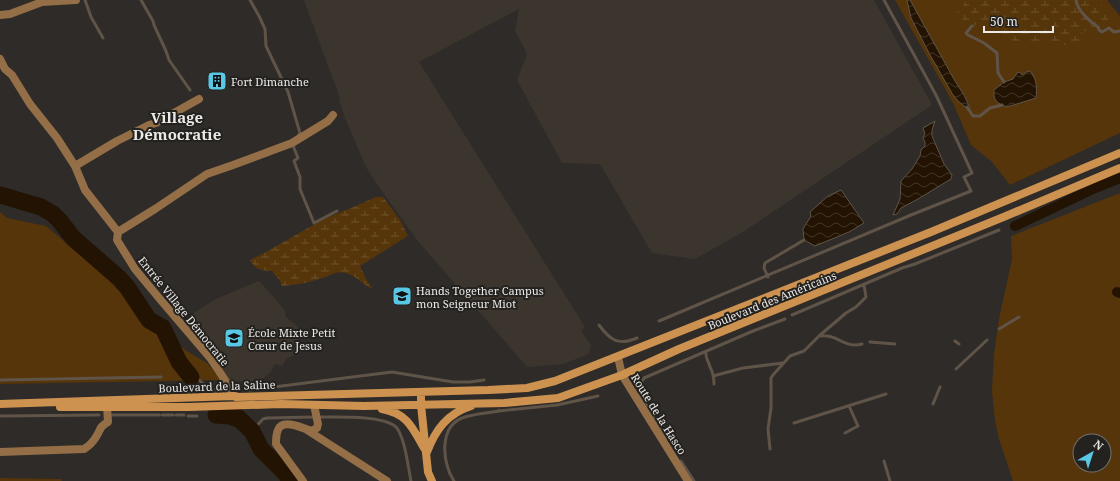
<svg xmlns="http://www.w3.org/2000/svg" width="1120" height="481" font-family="'Noto Serif',serif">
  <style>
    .built { fill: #3c352e }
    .green { fill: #56350a; fill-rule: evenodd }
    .wetland { fill: url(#wetland-marsh) }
    .water { fill: url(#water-waves); stroke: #5f5447 }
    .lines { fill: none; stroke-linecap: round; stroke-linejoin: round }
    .stream { stroke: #5f5447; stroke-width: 3 }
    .canal { stroke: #231302; stroke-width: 10 }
    .river { stroke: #231302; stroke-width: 17 }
    .minor { stroke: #936e46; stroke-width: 8 }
    .secondary { stroke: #cd9250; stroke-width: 8 }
    .labels { text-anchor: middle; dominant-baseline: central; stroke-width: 4; stroke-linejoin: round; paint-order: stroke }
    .poi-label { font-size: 11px; fill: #eceae9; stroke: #24221f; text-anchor: start }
    .street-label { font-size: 11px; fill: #eceae9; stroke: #24221f }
    .district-label { font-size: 15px; font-weight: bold; fill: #eceae9; stroke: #24221f }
  </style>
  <defs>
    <pattern id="wetland-marsh" width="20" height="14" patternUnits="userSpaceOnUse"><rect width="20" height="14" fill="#56350a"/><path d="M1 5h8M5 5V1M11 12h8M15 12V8" fill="none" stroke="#6e522e"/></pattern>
    <pattern id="water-waves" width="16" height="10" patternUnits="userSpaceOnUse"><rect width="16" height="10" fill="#231302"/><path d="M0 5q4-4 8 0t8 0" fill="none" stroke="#433627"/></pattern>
  </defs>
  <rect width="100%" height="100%" fill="#2e2b29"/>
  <path class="built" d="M304 0H874L932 105 743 232 695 259 652 253 600 164 562 163 517 80 527 54 515 31 519 9 419 62 585 327 581 331 591 345 589 354 563 364 527 367 417 240 374 180 366 167 345 118 339 99 340 98Z
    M259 281 280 304 285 311 286 317 298 327 301 335 297 345 299 352 286 359 282 366 275 364 270 373 253 386 242 381 229 380 185 324 192 314 216 299Z"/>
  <path class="green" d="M895 0H1107L1120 16V133L1010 185 992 162 971 145 953 103Z
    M1120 193V481H1013L999 439 995 421 992 391 994 354 999 319 1012 259 1011 236ZM1080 441H1104V465H1080Z
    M0 212 7 218 46 226 151 315 185 350 207 363 213 370 220 380 0 384Z
    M0 478 61 479 62 481H0Z"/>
  <path class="wetland" d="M966 0H1099L1108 15V20L1104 25 1096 26 1091 32 1083 31 1076 49 1053 41 1015 42 997 30 981 24 972 26 956 14 963 6Z
    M376 197H383L400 220 408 236 360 266 367 281 373 289C363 285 357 276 346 273 336 270 329 277 319 279 307 283 295 285 282 286L280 281 272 271C263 271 254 269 250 260 278 247 303 229 331 216 346 210 361 204 376 197Z"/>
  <path class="water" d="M907 0H910L955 81 964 95 970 108 969 110 958 101 953 95 930 55 911 18Z
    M1028 71 1031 72C1037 80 1037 89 1036 98L1007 107C997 103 993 101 994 90L1004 82 1013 79 1017 73 1020 72 1022 75Z
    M935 121 932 130V136L944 164 952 175 951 179 918 199 901 208 897 214 893 215 900 199 901 181 912 169 920 156 921 150 925 146V142L923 138 925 134 923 128Z
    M841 190 864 223 849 232 815 246 804 240 803 229 811 216 810 212 828 196Z"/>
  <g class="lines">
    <path class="stream" d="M85 0 91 17 103 38
      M141 0 153 21 154 25 166 51 169 60 190 90
      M250 0 259 16 265 29 266 46 288 92 300 133 298 136
      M1076 0C1077 10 1090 22 1098 27L1099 30 1102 32 1109 28 1114 32 1120 31
      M972 26 966 33 968 35 984 43 997 53 998 73 1004 82
      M967 107 973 116H980L990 108 1002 105
      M292 143 298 158 294 161 300 177V189L314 223 337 211
      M768 277 764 268 765 263 804 240
      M792 315 902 268 915 264 999 230
      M659 321 911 215 971 191 964 177 972 173 936 95 884 0
      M599 325C610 340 618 346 637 338
      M999 329 1019 317
      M819 336C837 333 844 349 862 344
      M955 341 959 344
      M870 342 895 344
      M706 351C705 358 708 360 710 367 713 372 714 378 714 384
      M179 362 209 389 227 391
      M956 369 987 340
      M713 376 743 368 783 363
      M0 380 161 377
      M250 390 392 372 453 382H470L484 380
      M933 404 940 387
      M499 411 557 405 598 396
      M112 415H159
      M162 415H173
      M176 415H184
      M0 416 99 415
      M188 416H197
      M320 417C337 417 384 415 396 427 405 437 408 467 411 481
      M794 423 886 394
      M252 431 263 419 267 418 314 417
      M845 433 858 426 849 406
      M666 438 639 393 640 385 644 378 753 331 785 319
      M770 449 768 429 771 408V378L773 375 790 356 804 351 819 336 846 313 856 307 866 297 864 285
      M681 461 694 481
      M884 461 890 481
      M454 481C442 463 438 425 465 417 476 414 488 413 499 411V410"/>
    <path class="canal" d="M1015 226 1095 188 1120 178
      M1117 292 1120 293"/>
    <path class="river" d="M0 195 41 207 53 214 60 221 73 238 119 278 127 287 149 320 163 328 179 362 191 377
      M234 414 252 431 261 449 285 473 291 481
      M216 415 230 416 238 419"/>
    <path class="minor" d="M0 15 10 14 42 2 76 0
      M0 59 5 69 12 75 30 104 57 138 75 166 85 190 118 232 117 240 135 269 159 298 211 359 236 397
      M75 166 117 141 149 125 156 123 199 99
      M118 232 155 209 207 174 233 165 292 143 328 121 333 115
      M618 357 622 375 688 481
      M307 430 387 481
      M0 452 84 449C89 446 93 442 96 437 101 429 99 427 108 422L107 407
      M303 481 276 444C276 440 276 434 278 430 282 418 303 428 311 431L317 428 318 424 314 405"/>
    <path class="secondary" d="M421 392V405L428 472 432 481
      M0 404 234 396 236 397 488 390 527 388 555 381 931 232 1120 153
      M60 407H189L281 404 364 406 504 403 558 398 622 375 679 349 1006 216 1120 168
      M382 409C408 414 412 427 424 448
      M427 452C436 429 447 414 471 406"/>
  </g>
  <defs>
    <g id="building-square" transform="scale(1)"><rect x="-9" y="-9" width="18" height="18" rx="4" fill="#59c8e5" stroke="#24221f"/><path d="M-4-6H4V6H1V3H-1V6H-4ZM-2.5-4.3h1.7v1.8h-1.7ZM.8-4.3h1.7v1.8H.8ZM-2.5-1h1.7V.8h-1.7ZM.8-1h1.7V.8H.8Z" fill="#111"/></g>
    <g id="school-square" transform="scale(1)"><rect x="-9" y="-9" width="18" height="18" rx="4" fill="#59c8e5" stroke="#24221f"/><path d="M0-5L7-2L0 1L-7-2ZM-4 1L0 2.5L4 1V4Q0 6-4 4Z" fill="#111"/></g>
  </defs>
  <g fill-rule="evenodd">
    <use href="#building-square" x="217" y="81"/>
    <use href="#school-square" x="402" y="296"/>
    <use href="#school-square" x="234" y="338"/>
  </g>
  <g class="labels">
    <g class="poi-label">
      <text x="231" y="81">Fort Dimanche</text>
      <text x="416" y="290">Hands Together Campus<tspan x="416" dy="13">mon Seigneur Miot</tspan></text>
      <text x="248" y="332">École Mixte Petit<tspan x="248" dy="13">Cœur de Jesus</tspan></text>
    </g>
    <g class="street-label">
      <text transform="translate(772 300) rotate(-22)">Boulevard des Américains</text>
      <text transform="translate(184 311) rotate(51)">Entrée Village Démocratie</text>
      <text transform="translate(217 386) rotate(-2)">Boulevard de la Saline</text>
      <text transform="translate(659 414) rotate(58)">Route de la Hasco</text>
    </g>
    <g class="district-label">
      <text x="177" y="117">Village<tspan x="177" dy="17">Démocratie</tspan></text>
    </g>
  </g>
  <g transform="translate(1092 453) rotate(39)"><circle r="19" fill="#24221f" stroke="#747270"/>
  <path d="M0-3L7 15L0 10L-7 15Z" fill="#59c8e5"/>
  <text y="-6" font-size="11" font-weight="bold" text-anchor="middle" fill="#eceae9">N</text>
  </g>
  <path d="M984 26v6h69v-6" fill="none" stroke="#eceae9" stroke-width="2"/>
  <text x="990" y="26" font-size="12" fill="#eceae9" stroke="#24221f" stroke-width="3" paint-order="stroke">50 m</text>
</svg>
